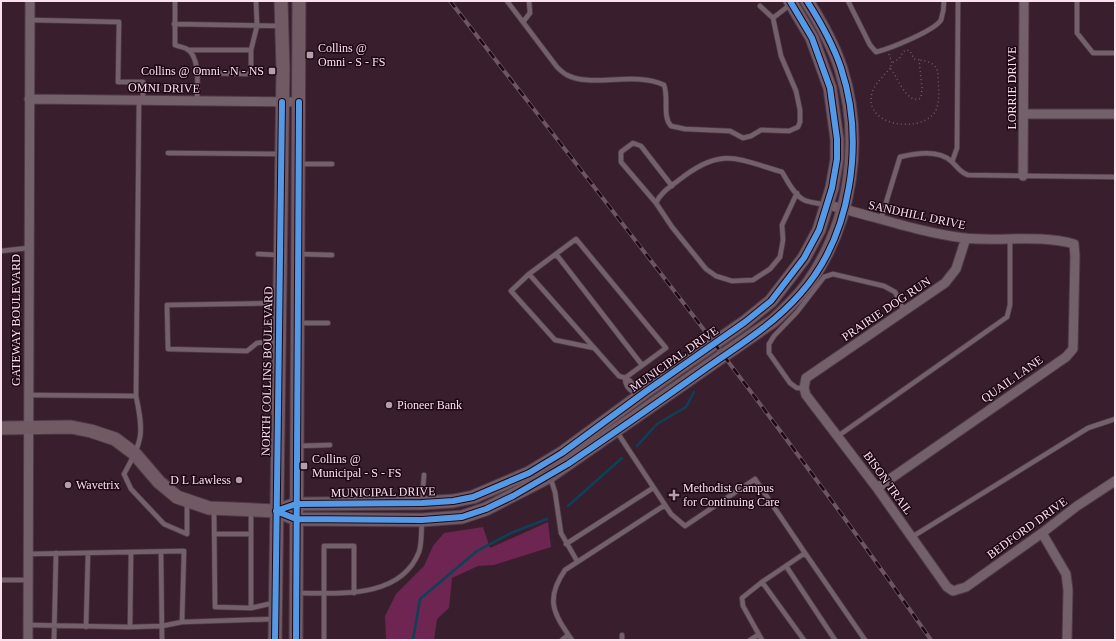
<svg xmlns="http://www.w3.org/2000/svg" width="1116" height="641" font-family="Georgia,serif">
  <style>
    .green { fill: #6e2551 }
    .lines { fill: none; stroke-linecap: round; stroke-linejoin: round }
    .stream { stroke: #0c4257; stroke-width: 2.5 }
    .lane-casing { stroke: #4e3a45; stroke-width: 6 }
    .street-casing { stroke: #4e3a45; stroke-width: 11 }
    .secondary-casing { stroke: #4e3a45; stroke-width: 15 }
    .path { stroke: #6f5c66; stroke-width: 1.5; stroke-dasharray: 1 3; stroke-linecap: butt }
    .lane { stroke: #74606b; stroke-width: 4.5 }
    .street { stroke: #74606b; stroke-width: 9 }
    .secondary { stroke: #725a64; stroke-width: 13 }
    .rail-casing { stroke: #6c5663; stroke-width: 4 }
    .rail { stroke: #1e0815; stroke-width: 2.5; stroke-dasharray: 8; stroke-linecap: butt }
    .cycleway-casing { stroke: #1e0815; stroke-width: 8 }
    .cycleway { stroke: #5399e6; stroke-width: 6 }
    .poi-dot { fill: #b79daa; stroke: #1e0815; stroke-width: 1.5 }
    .labels { text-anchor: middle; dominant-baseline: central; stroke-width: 3; stroke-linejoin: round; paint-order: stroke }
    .poi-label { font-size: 12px; fill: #fbe1ed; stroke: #1e0815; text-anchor: start }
    .street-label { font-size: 12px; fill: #fbe1ed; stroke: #1e0815 }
  </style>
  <rect width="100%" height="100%" fill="#391e2e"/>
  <path class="green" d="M548 522 551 547 494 565 478 566 452 578 449 608 437 619 434 640H386L385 616 396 594 424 566 433 546 444 533 483 527 490 548Z"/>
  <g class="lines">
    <path class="stream" d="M637 446 657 424 686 407 694 392
      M568 506 622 458
      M413 640 420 599 477 551 511 533 547 519"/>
    <g class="lane-casing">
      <path id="lane" d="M175 1V45C179 47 184 47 187 49 201 58 197 87 197 101
        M507 1 557 67C560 70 563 73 567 75 591 88 634 71 664 85 669 98 662 116 671 126L685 129 730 131 743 138 751 136 761 130 789 131 798 127 800 122V110L796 91 781 56 773 18 760 6
        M848 1 870 45 876 52C889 49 934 31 941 20 943 14 944 7 944 1
        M1077 1V33L1093 53H1115
        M773 18 791 4
        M30 20 119 22 118 82H143V100
        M523 22 530 13 529 1
        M174 24 281 26
        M188 50H251
        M198 73 251 74V50L257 26 256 1
        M168 153 280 154
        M952 162 957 148 958 1
        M300 164H332
        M797 193 782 225 783 240 780 257 770 269 753 280 732 281 716 276 706 269 672 227 656 203C660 193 670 187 679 180 721 147 735 158 782 172 787 180 794 195 804 200 810 203 820 203 826 205
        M656 203 621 162V152L633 143 641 146 672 186
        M881 219 900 157C916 153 939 150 951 161 958 167 959 172 968 175L1115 177
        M1 251 28 248
        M258 254 278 255
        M299 254 332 255
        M556 254 642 365
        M529 274 511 291 555 340 594 348
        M299 323H328
        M277 341 257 343 247 351 168 349 167 305 279 303
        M625 378 666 348 576 239 529 274 619 376C634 380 631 383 637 395
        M625 378C625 384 628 390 635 392
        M804 388H797L790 383 769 353V344L774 336 797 312 824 277 833 274 884 286 895 292 904 311
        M28 395 136 396 139 100
        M136 396C144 434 143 440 124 474L131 489 164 524 187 534V502
        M617 432 671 514 685 526 755 479 805 553
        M838 436 1007 317 1010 305V240
        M297 446 330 445
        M550 477 555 492 561 533 577 561
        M422 501 424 475
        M214 509 215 607 251 608V510
        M214 534H251
        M912 537 1088 428 1115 419
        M566 544 653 488
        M161 552 162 640
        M28 554 131 552
        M786 566 835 640
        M1 580H28
        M762 582 804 640
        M296 593C337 593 400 600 419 552 422 543 421 531 422 522
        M251 608 273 603
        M28 625 130 627 131 552 184 551 182 622 273 619
        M86 627 88 553
        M130 627 162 626 182 622
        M54 640 56 553
        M324 640V546H354V593
        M562 640 568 635
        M572 640C553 613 545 599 565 570L665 505
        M622 640V635
        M750 640 758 635
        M762 640 743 606 742 598 762 582 805 553 865 640"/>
    </g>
    <g class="street-casing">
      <path id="street" d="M29 99 299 102
        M1024 114H1115
        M1023 176 1024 1
        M828 205C874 216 917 232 964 238 1000 242 1039 234 1074 244L1075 256 1073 349 1066 357 877 488
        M966 238 956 269 945 283 806 378 804 388 806 395 877 488 947 587 953 591 966 587 1042 533 1077 506 1115 481
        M1042 533 1066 574 1068 590 1067 640
        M28 640 30 1"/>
    </g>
    <g class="secondary-casing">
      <path id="secondary" d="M1 428 71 427 91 431 115 439 135 454 159 482 177 497 209 508 276 511 296 519 422 520 462 517 486 509 550 476 773 321C786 309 800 296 810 281 852 220 863 139 841 69 833 44 821 23 807 1
        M276 511 296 504 422 503 453 501 473 497 529 473 562 453 645 392 745 322 771 301 804 258 819 230 832 188 837 159V139L830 88 812 38 790 1
        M275 640 283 69 281 1
        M296 640 299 1"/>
    </g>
    <path class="path" d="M889 54 892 63 890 68C898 77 907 106 921 98L922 88 919 60 914 59 910 51 906 50 903 52 899 59 892 63
      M890 68C884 76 875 83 872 93 863 126 920 134 935 112 941 102 938 84 938 72 935 63 928 61 919 60"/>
    <use href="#lane" class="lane"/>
    <use href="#street" class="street"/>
    <use href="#secondary" class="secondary"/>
    <g class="rail-casing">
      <path id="rail" d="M450 1C613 212 779 421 931 640"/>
    </g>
    <use href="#rail" class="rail"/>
    <g class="cycleway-casing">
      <path id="cycleway" d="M276 511 296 519 422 520 462 517 486 509 513 496 568 464C614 433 660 401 705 369 738 346 773 325 800 294 852 236 865 141 841 68 833 44 821 23 807 1
        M276 511 296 504 422 503 453 501 473 497 529 473 562 453 645 392 745 322 771 301 804 258 819 230 832 188 837 159V139L830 88 812 38 790 1
        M275 640 282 102
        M296 640 299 102"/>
    </g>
    <use href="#cycleway" class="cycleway"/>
  </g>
  <g class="poi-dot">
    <rect x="306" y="51" width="8" height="8" rx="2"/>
    <rect x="268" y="67" width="8" height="8" rx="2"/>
    <circle cx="389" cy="405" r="4"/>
    <rect x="300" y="462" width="8" height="8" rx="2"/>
    <circle cx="239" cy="480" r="4"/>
    <circle cx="68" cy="485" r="4"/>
    <path d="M672 489h4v4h4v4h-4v4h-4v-4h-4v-4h4z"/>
  </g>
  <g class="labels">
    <g class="poi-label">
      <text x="318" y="48">Collins @<tspan x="318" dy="14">Omni - S - FS</tspan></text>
      <text x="264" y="71" text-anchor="end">Collins @ Omni - N - NS</text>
      <text x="397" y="405">Pioneer Bank</text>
      <text x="312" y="459">Collins @<tspan x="312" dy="14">Municipal - S - FS</tspan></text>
      <text x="231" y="480" text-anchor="end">D L Lawless</text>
      <text x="76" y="485">Wavetrix</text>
      <text x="683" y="488">Methodist Campus<tspan x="683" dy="14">for Continuing Care</tspan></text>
    </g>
    <g class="street-label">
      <text transform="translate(164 88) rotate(1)">OMNI DRIVE</text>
      <text transform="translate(1012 88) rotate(-90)">LORRIE DRIVE</text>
      <text transform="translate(917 215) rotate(12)">SANDHILL DRIVE</text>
      <text transform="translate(886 309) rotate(-34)">PRAIRIE DOG RUN</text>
      <text transform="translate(16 320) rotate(-90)">GATEWAY BOULEVARD</text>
      <text transform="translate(674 359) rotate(-35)">MUNICIPAL DRIVE</text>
      <text transform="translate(267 371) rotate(-89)">NORTH COLLINS BOULEVARD</text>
      <text transform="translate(1012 379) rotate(-35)">QUAIL LANE</text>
      <text transform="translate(888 483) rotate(54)">BISON TRAIL</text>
      <text transform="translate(383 492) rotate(-1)">MUNICIPAL DRIVE</text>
      <text transform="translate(1027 528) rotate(-36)">BEDFORD DRIVE</text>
    </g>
  </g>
  <rect width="1116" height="641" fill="none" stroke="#fbe1ed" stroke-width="4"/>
</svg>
